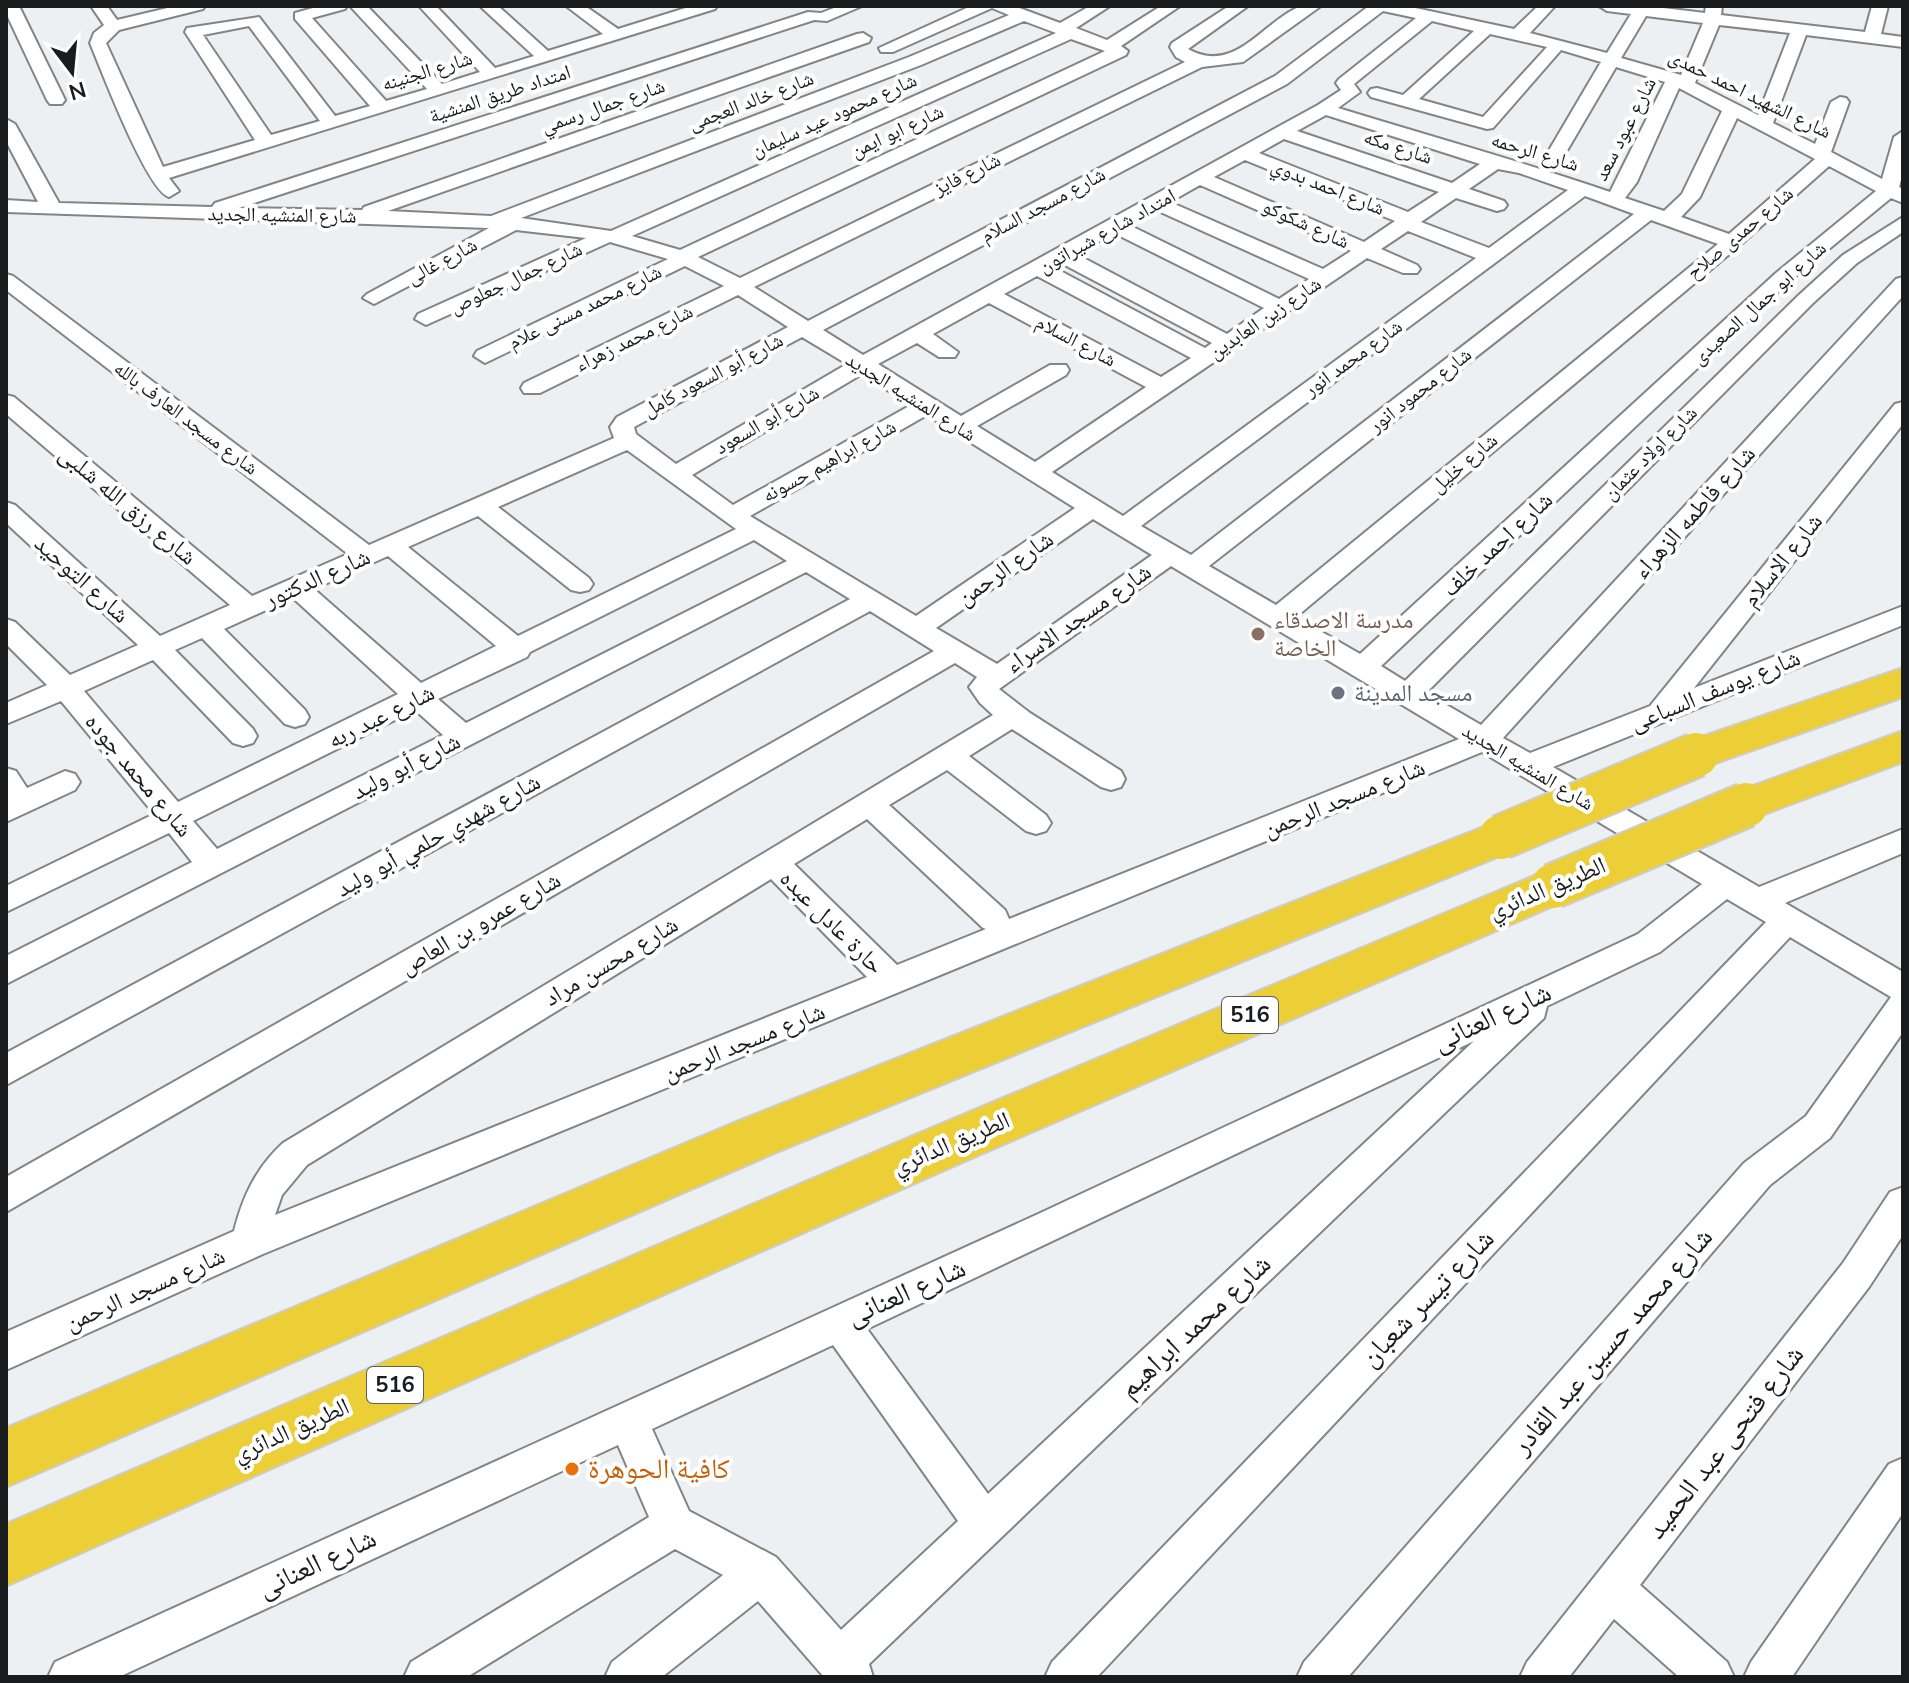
<svg xmlns="http://www.w3.org/2000/svg" width="1909" height="1683" font-family="'Nunito Sans','Noto Naskh Arabic',sans-serif">
  <style>
    .lines { fill: none; stroke-linecap: round; stroke-linejoin: round }
    .minor-casing { stroke: #818588; stroke-width: 4 }
    .motorway-casing { stroke: #cdcdcd; stroke-width: 4 }
    .minor { fill: #fff; fill-rule: evenodd }
    .motorway { fill: #ecce36; fill-rule: evenodd }
    .motorway-bridge-casing { stroke: #cdcdcd; stroke-width: 48; stroke-linecap: butt }
    .motorway-bridge { stroke: #ecce36; stroke-width: 44 }
    .education-dot { fill: #8d6e63; stroke: #fff; stroke-width: 3 }
    .worship-dot { fill: #6b7280; stroke: #fff; stroke-width: 3 }
    .food-dot { fill: #e8710a; stroke: #fff; stroke-width: 3 }
    .labels { text-anchor: middle; dominant-baseline: central; stroke-width: 8; stroke-linejoin: round; paint-order: stroke }
    .far-street-label { font-size: 20px; fill: #1a1b1c; stroke: #fff }
    .shield { fill: #fff; stroke: #5f5f60; stroke-width: 2 }
    .shield-label { font-size: 22px; font-weight: bold; fill: #1a1b1c }
    .street-label { font-size: 24px; fill: #1a1b1c; stroke: #fff }
    .education-label { font-size: 24px; fill: #785e54; stroke: #fff; text-anchor: start }
    .worship-label { font-size: 24px; fill: #5b616d; stroke: #fff; text-anchor: start }
    .near-street-label { font-size: 28px; fill: #1a1b1c; stroke: #fff }
    .near-food-label { font-size: 28px; fill: #c56008; stroke: #fff; text-anchor: start }
  </style>
  <rect width="100%" height="100%" fill="#ecf0f3"/>
  <g class="lines">
    <g class="minor-casing">
      <path id="minor" d="M6 6H19L65 100 62 104H50L47 100 6 13Z
        M91 6H107L117 20 176 6H205L203 9 119 30 106 43 163 167 255 140 185 32 187 28 259 17 335 116 370 106 295 19V13L320 6H347L345 9 312 18 386 101 427 89 350 6H367L442 84 480 72 419 6H436L495 68 534 56 480 6H498L548 51 603 34 566 6H585L618 29 692 6H717L715 9 169 178 179 191 169 197C147 191 101 69 90 43L94 33 104 25ZM249 26 320 121 271 135 203 35Z
        M839 6H862L827 21 814 20 239 208 362 210 364 207 857 34 863 33 871 38 869 42 388 211 491 216 909 57 1009 15 992 8 893 52H881L879 48 971 6H1014L1060 23 1090 6H1110L1076 28 1107 40 1161 6H1180L1121 46 1128 51 1126 55 698 257 740 278 1185 62 1176 57 1170 47 1172 43 1229 6H1248L1188 49C1236 76 1264 19 1302 6 1307 5 1316 6 1321 6L1243 62 1202 67 754 287 808 321 1275 76 1369 6H1406L1514 29 1538 6H1555L1530 33 1607 53 1631 14 1607 11 1599 6H1647L1705 13 1706 6H1722L1721 15 1865 32 1872 6H1888L1881 34 1903 37V47L1806 35 1773 123 1815 144 1831 102 1840 97 1846 98 1849 102 1831 152 1882 179 1894 137 1903 131V173L1899 187 1903 189V203L1891 198 1790 281 1381 666 1405 681 1799 295 1843 255 1903 217V232L1857 263 1813 303 1426 693 1481 725 1896 279 1903 277V296L1503 738 1530 753 1650 706 1895 404 1903 402V424L1694 688 1903 606V625L1553 767 1759 887 1903 829V853L1785 903 1903 972V1032L1830 1138 1770 1185 1348 1677H1297L1304 1662 1744 1163 1806 1116 1891 997 1790 937 1097 1677H1045L1052 1662 1766 922 1727 899 1660 952 1547 1006 1544 1018 869 1664 873 1677H824L758 1601 662 1677H605L612 1662 723 1575 675 1549 467 1677H404L411 1662 649 1517 618 1445 119 1677H48L55 1662 1036 1215 1638 934 1702 884 1482 752 263 1254 6 1370V1332L234 1231C243 1196 256 1168 283 1143L993 715 980 703 969 687 977 677 955 663 6 1212V1177L934 651 870 611 6 1085V1053L850 599 806 572 6 984V956L192 862 169 833 6 912V886L154 814 61 701 6 724V703L47 685 6 644V619L15 622 70 675 138 645 6 523V502L15 505 160 636 230 605 6 414V395L14 397 252 596 348 554 6 290V274L13 276 369 545 614 438 610 427 617 417 788 327 738 295 540 393H524L521 388 524 383 724 286 685 266 485 363 474 356 477 351 668 259 610 242 426 325 415 319 418 314 586 238 516 230 374 304 363 298 367 294 489 228 6 212V200L38 202 6 141V119L15 124 59 203 212 207 215 203 808 12 821 13ZM1383 11 1416 18 1339 79 1336 83 1341 90 1318 105 863 355 823 330 1287 84ZM1646 16 1703 23 1681 75 1621 58ZM1024 21 1056 33 611 231 521 218 921 65ZM1432 21 1474 31 1403 95 1377 88 1371 89 1368 93 1371 97 1487 129 1493 128 1561 50 1601 62 1545 157 1547 161H1561L1616 67 1665 82 1610 192C1520 161 1429 136 1338 108L1360 92 1354 84ZM1719 25 1790 33 1758 115 1695 83ZM1490 34 1547 47 1483 117 1419 99ZM1071 39 1105 51 680 250 632 236ZM1679 88 1722 111 1682 194 1664 211 1625 198 1637 182ZM1326 115 1480 164 1452 183 1297 131ZM1737 118 1815 159 1729 234 1681 217 1700 197ZM1284 139 1439 192 1408 212 1259 153ZM1245 160 1395 221 1364 242 1214 177ZM1829 166 1876 191 1776 273 1360 654 1296 617 1739 246ZM1498 169 1519 173 1568 190 1489 248 1421 222 1456 198 1497 211 1504 209 1507 205 1504 201 1469 189ZM1200 185 1351 251 1323 269 1170 202ZM1585 196 1634 214 1191 555 1141 526ZM1156 210 1309 279 1279 299 1129 225ZM1651 220 1718 244 1276 605 1209 566ZM1408 231 1476 258 1123 516 1052 472 1367 258 1403 273H1417L1420 269 1417 265 1381 249ZM1114 233 1264 308 1227 334 1076 254ZM1061 263 1212 343 1205 348 1053 267ZM1037 276 1191 358 1161 377 1004 294ZM989 303 1146 387 1035 462 977 426 1066 375 1069 370 1066 365H1050L961 416 878 364 917 343 939 357H955L958 352 933 334ZM802 337 847 364 676 464 636 434 634 427ZM862 374 911 405 733 505 692 475ZM927 415 1075 508 916 616 750 516ZM627 450 736 529 518 636 408 547 478 516 571 590 580 592 589 590 593 584 589 578 498 507ZM1093 519 1152 555 997 664 936 628ZM754 540 787 561 466 723 438 699 527 657 530 652ZM388 556 496 646 421 683 314 589ZM1171 566 1459 739 1009 919 1005 910 889 805 947 770 1026 831 1036 834 1046 831 1051 823 1046 815 969 756 1012 729 1101 787 1111 790 1121 787 1125 779 1121 771 1030 713 999 689ZM293 598 398 694 178 802 84 691 153 660 233 743 243 746 253 743 257 736 253 729 175 650 202 638 285 724 295 727 305 724 309 717 305 710 224 629ZM415 710 443 735 217 849 193 821ZM867 819 983 928 986 929 897 965 794 864ZM771 879 867 977 275 1215 282 1195 307 1165ZM1474 1041 988 1494 867 1329ZM833 1345 958 1521 841 1630 776 1557 689 1511 652 1429Z
        M6 768 16 771 27 788 65 771 75 774 80 782 75 790 6 822Z
        M1903 1187V1235L1869 1287 1640 1585 1727 1662 1734 1677H1679L1614 1619 1569 1677H1520L1527 1662 1843 1263 1890 1192Z
        M1903 1458V1513L1792 1677H1744L1751 1662 1889 1464Z"/>
    </g>
    <g class="motorway-casing">
      <path id="motorway" d="M1903 668V697L1696 770 1681 766 1675 755 1681 744Z
        M1903 731V762L1746 821 1731 816 1724 805 1731 794Z
        M1501 820 1517 825 1523 837 1517 849 772 1154 6 1487V1428L736 1122Z
        M1553 868 1569 873 1576 886 1569 899 965 1161 6 1586V1524L929 1129Z"/>
    </g>
    <use href="#minor" class="minor"/>
    <use href="#motorway" class="motorway"/>
    <g class="motorway-bridge-casing">
      <path id="motorway-bridge" d="M1501 837 1696 755
        M1553 886 1746 805"/>
    </g>
    <use href="#motorway-bridge" class="motorway-bridge"/>
  </g>
  <circle class="education-dot" cx="1258" cy="634" r="8"/>
  <circle class="worship-dot" cx="1338" cy="693" r="8"/>
  <circle class="food-dot" cx="572" cy="1469" r="8"/>
  <g class="labels">
    <g class="far-street-label">
      <text transform="translate(427 71) rotate(-17)">شارع الجنينه</text>
      <text transform="translate(500 94) rotate(-18)">امتداد طريق المنشية</text>
      <text transform="translate(1750 94) rotate(26)">شارع الشهيد احمد حمدى</text>
      <text transform="translate(751 101) rotate(-21)">شارع خالد العجمى</text>
      <text transform="translate(603 106) rotate(-19)">شارع جمال رسمي</text>
      <text transform="translate(834 115) rotate(-24)">شارع محمود عيد سليمان</text>
      <text transform="translate(1625 129) rotate(-63)">شارع عبود سعد</text>
      <text transform="translate(897 131) rotate(-25)">شارع ابو ايمن</text>
      <text transform="translate(1398 147) rotate(18)">شارع مكه</text>
      <text transform="translate(1535 152) rotate(17)">شارع الرحمه</text>
      <text transform="translate(967 174) rotate(-26)">شارع فايز</text>
      <text transform="translate(1328 187) rotate(22)">شارع احمد بدوي</text>
      <text transform="translate(1043 205) rotate(-28)">شارع مسجد السلام</text>
      <text transform="translate(282 215) rotate(1)">شارع المنشيه الجديد</text>
      <text transform="translate(1306 224) rotate(24)">شارع شكوكو</text>
      <text transform="translate(1107 231) rotate(-29)">امتداد شارع شيراتون</text>
      <text transform="translate(1740 233) rotate(-40)">شارع حمدى صلاح</text>
      <text transform="translate(442 261) rotate(-28)">شارع غالى</text>
      <text transform="translate(516 278) rotate(-25)">شارع جمال جعلوص</text>
      <text transform="translate(1759 303) rotate(-42)">شارع ابو جمال الصعيدى</text>
      <text transform="translate(585 307) rotate(-26)">شارع محمد مسنى علام</text>
      <text transform="translate(1265 318) rotate(-34)">شارع زين العابدين</text>
      <text transform="translate(634 338) rotate(-26)">شارع محمد زهراء</text>
      <text transform="translate(1076 341) rotate(28)">شارع السلام</text>
      <text transform="translate(1353 358) rotate(-36)">شارع محمد انور</text>
      <text transform="translate(713 375) rotate(-28)">شارع أبو السعود كامل</text>
      <text transform="translate(1420 390) rotate(-38)">شارع محمود انور</text>
      <text transform="translate(911 397) rotate(32)">شارع المنشيه الجديد</text>
      <text transform="translate(186 418) rotate(37)">شارع مسجد العارف بالله</text>
      <text transform="translate(767 420) rotate(-30)">شارع أبو السعود</text>
      <text transform="translate(1650 453) rotate(-45)">شارع اولاد عثمان</text>
      <text transform="translate(829 461) rotate(-29)">شارع ابراهيم حسونه</text>
      <text transform="translate(1464 463) rotate(-40)">شارع خليل</text>
      <text transform="translate(1528 767) rotate(31)">شارع المنشيه الجديد</text>
    </g>
    <g class="shield">
      <rect x="1222" y="997" width="56" height="36" rx="6"/>
      <rect x="367" y="1367" width="56" height="36" rx="6"/>
    </g>
    <g class="shield-label">
      <text x="1250" y="1015">516</text>
      <text x="395" y="1385">516</text>
    </g>
    <g class="street-label">
      <text transform="translate(128 505) rotate(40)">شارع رزق الله شلبى</text>
      <text transform="translate(1694 512) rotate(-48)">شارع فاطمه الزهراء</text>
      <text transform="translate(1497 544) rotate(-43)">شارع احمد خلف</text>
      <text transform="translate(1782 560) rotate(-51)">شارع الاسلام</text>
      <text transform="translate(1005 568) rotate(-35)">شارع الرحمن</text>
      <text transform="translate(317 578) rotate(-24)">شارع الدكتور</text>
      <text transform="translate(82 579) rotate(42)">شارع التوحيد</text>
      <text transform="translate(1078 618) rotate(-35)">شارع مسجد الاسراء</text>
      <text transform="translate(1715 690) rotate(-22)">شارع يوسف السباعى</text>
      <text transform="translate(381 716) rotate(-26)">شارع عبد ربه</text>
      <text transform="translate(406 766) rotate(-27)">شارع أبو وليد</text>
      <text transform="translate(139 775) rotate(50)">شارع محمد جوده</text>
      <text transform="translate(1344 798) rotate(-22)">شارع مسجد الرحمن</text>
      <text transform="translate(438 835) rotate(-29)">شارع شهدي حلمي أبو وليد</text>
      <text transform="translate(1547 888) rotate(-23)">الطريق الدائري</text>
      <text transform="translate(832 922) rotate(45)">حارة عادل عبده</text>
      <text transform="translate(480 923) rotate(-30)">شارع عمرو بن العاص</text>
      <text transform="translate(611 961) rotate(-31)">شارع محسن مراد</text>
      <text transform="translate(744 1042) rotate(-22)">شارع مسجد الرحمن</text>
      <text transform="translate(951 1143) rotate(-23)">الطريق الدائري</text>
      <text transform="translate(145 1289) rotate(-24)">شارع مسجد الرحمن</text>
      <text transform="translate(291 1430) rotate(-24)">الطريق الدائري</text>
    </g>
    <g class="education-label">
      <text x="1274" y="620">مدرسة الاصدقاء<tspan x="1274" dy="28">الخاصة</tspan></text>
    </g>
    <g class="worship-label">
      <text x="1354" y="693">مسجد المدينة</text>
    </g>
    <g class="near-street-label">
      <text transform="translate(1492 1017) rotate(-25)">شارع العنانى</text>
      <text transform="translate(906 1292) rotate(-24)">شارع العنانى</text>
      <text transform="translate(1427 1298) rotate(-46)">شارع تيسر شعبان</text>
      <text transform="translate(1195 1326) rotate(-43)">شارع محمد ابراهيم</text>
      <text transform="translate(1612 1341) rotate(-49)">شارع محمد حسين عبد القادر</text>
      <text transform="translate(1725 1442) rotate(-52)">شارع فتحى عبد الحميد</text>
      <text transform="translate(317 1563) rotate(-25)">شارع العنانى</text>
    </g>
    <g class="near-food-label">
      <text x="588" y="1469">كافية الحوهرة</text>
    </g>
  </g>
  <rect width="1909" height="1683" fill="none" stroke="#1a1b1c" stroke-width="16"/>
  <g transform="translate(72 72) rotate(164)" stroke="#ffffff" stroke-width="6" paint-order="stroke">
  <path d="M0-6L14 30L0 20L-14 30Z" fill="#1a1b1c"/>
  <text y="-12" font-size="22" font-weight="bold" text-anchor="middle" fill="#1a1b1c">N</text>
  </g>
</svg>
